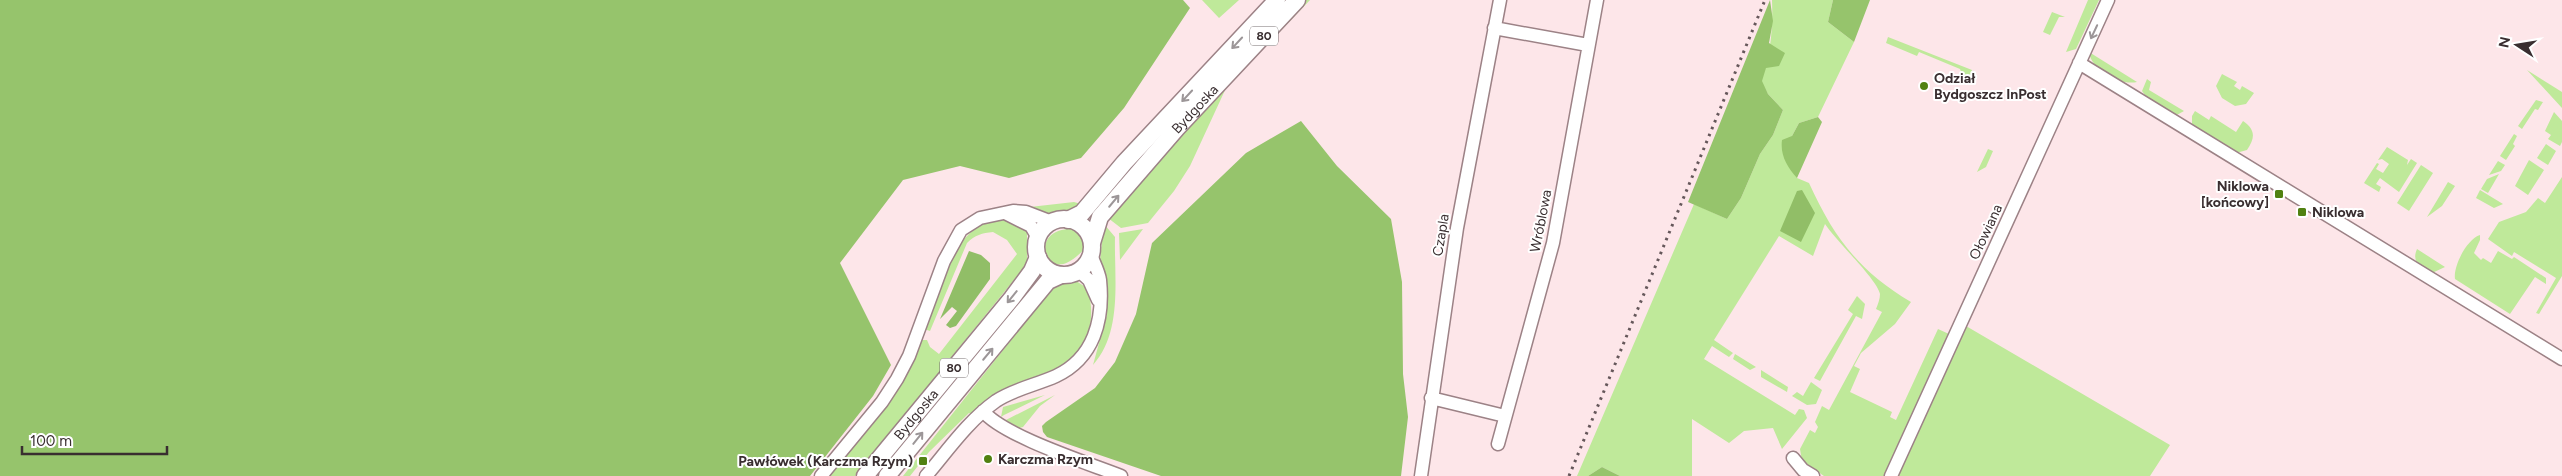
<svg xmlns="http://www.w3.org/2000/svg" width="2562" height="476" font-family="Figtree,sans-serif">
  <style>
    .green { fill: #bfe99a }
    .forest { fill: #96c46c }
    .water { fill: #91be67 }
    .lines { fill: none; stroke-linecap: round; stroke-linejoin: round }
    .minor-casing { stroke: #9c8286; stroke-width: 15 }
    .major-casing { stroke: #9c8286; stroke-width: 19 }
    .minor { stroke: #fff; stroke-width: 12 }
    .major { stroke: #fff; stroke-width: 16 }
    .rail { stroke: #65575a; stroke-width: 3; stroke-dasharray: 2.5 5; stroke-linecap: butt }
    .oneway { stroke: #9c9698 }
    .poi-dot { fill: #518111; stroke: #fff; stroke-width: 2 }
    .labels { text-anchor: middle; dominant-baseline: central; stroke-width: 4; stroke-linejoin: round; paint-order: stroke }
    .shield { fill: #fff; stroke: #746d6e; stroke-width: 1 }
    .shield-label { font-size: 12px; font-weight: bold; fill: #392e30 }
    .poi-label { font-size: 14px; font-weight: bold; fill: #392e30; stroke: #fff; text-anchor: start }
    .street-label { font-size: 14px; fill: #392e30; stroke: #fff }
  </style>
  <rect width="100%" height="100%" fill="#fde6e9"/>
  <path class="green" d="M1202 0H1239L1219 18Z
    M1304 0H1310L1226 88 1190 166 1174 191 1148 223 1121 228 1108 218Z
    M1772 0H1833L1828 22 1854 42 1818 117 1799 123 1792 136 1797 178 1809 183C1834 238 1859 271 1911 302L1895 324 1861 353 1854 366 1860 369 1850 392 1892 412 1890 417 1896 420 1938 329 1949 334 1885 476H1824L1802 461 1800 449 1810 430 1815 433 1818 427 1815 422 1822 406 1829 410 1882 312 1876 309C1878 304 1880 299 1880 294 1877 279 1836 241 1825 224L1813 256 1779 236 1714 340 1733 353 1729 357 1712 346 1704 359 1795 415 1799 409 1804 410 1807 418 1782 449 1773 428 1744 431 1729 443 1692 419V476H1620L1602 467 1588 476H1577L1694 204 1727 219 1741 198 1760 154 1773 135 1783 110 1768 94 1761 81C1771 57 1773 26 1772 0Z
    M2088 0H2099L2076 49 2066 52Z
    M2052 12 2065 17H2059L2050 35 2043 32Z
    M1888 37 1972 70 1969 80 1964 79 1960 69 1919 52 1917 56 1886 43Z
    M2089 52 2137 82C2120 86 2091 70 2089 52Z
    M2527 70 2562 92V108Z
    M2222 74 2237 82 2234 86 2240 90 2242 86 2254 93 2246 104 2235 106 2222 98 2216 86Z
    M2147 79 2151 82 2149 90 2184 111 2175 116 2148 99 2142 91Z
    M2536 100 2543 102 2538 110 2535 109 2522 129 2518 126Z
    M2195 111 2209 120 2211 116 2236 132 2243 121C2256 130 2255 138 2247 150L2236 153 2192 126V116Z
    M2554 112 2562 121V142L2560 146 2548 139 2551 135 2545 131Z
    M2514 134 2517 136 2513 144 2515 146 2506 160 2500 156Z
    M2546 144 2556 151 2548 165 2537 158Z
    M2387 147 2408 160 2407 165 2411 159 2417 163 2399 192 2380 178 2376 184 2381 187 2379 192 2364 183 2377 163 2379 164 2376 169 2383 173 2389 164 2382 159 2378 160Z
    M1988 149 1993 151 1986 167 1977 172Z
    M2529 160 2544 170 2528 195 2515 186Z
    M2498 161 2505 165 2501 171 2489 175Z
    M2421 165 2433 173 2409 211 2397 203Z
    M2499 174 2488 193 2481 189 2487 179Z
    M2562 177V276L2539 314 2536 313 2556 278 2514 252 2512 256 2488 239 2499 222 2526 212 2538 198 2545 203Z
    M2448 182 2455 186 2442 206 2427 217Z
    M2480 190 2503 204 2494 208 2476 198Z
    M1074 202 1081 204C1064 221 1040 214 1021 208Z
    M999 219 1007 220 1027 231V264L855 476H829L921 340H927L930 347 939 354 1017 254 1007 240 993 232C982 233 975 235 967 243L930 331 924 329C939 290 951 227 999 219Z
    M1104 224 1115 237C1114 278 1123 332 1093 365L1107 314V287L1100 260Z
    M1075 227 1083 233 1085 248C1051 288 1031 244 1056 232 1062 229 1069 229 1075 227Z
    M1143 229 1120 260 1119 233Z
    M2480 235V240L2474 253 2481 260 2483 258 2491 263 2498 251 2512 259 2514 257 2546 278V284L2535 277 2510 314 2455 279C2453 266 2467 239 2480 235Z
    M2417 249 2445 267 2432 273C2421 267 2411 263 2417 249Z
    M1073 279 1087 288C1096 313 1091 345 1069 362 1057 370 1043 374 1031 381 1011 392 991 403 971 414L969 413 929 452 910 476H903L1057 282Z
    M1857 296 1865 304 1862 319 1856 316 1820 381 1814 378 1853 314 1848 310Z
    M1966 326 2170 445 2150 476H1896Z
    M1735 354 1756 367 1750 370 1733 359Z
    M1761 370 1788 387 1787 392 1761 377Z
    M1811 382 1822 390 1816 404 1807 405 1792 396 1797 392 1803 396Z
    M1045 395 1004 415 1001 417 1003 407Z
    M1055 395 1040 406 1023 427 1019 428 1004 421Z"/>
  <path class="forest" d="M0 0H1183L1190 8 1124 108 1081 158 1009 178 960 166 903 180 840 263 891 365 873 396 810 476H0Z
    M1770 0 1773 21 1769 43 1785 53 1779 66 1766 68 1762 81 1768 94 1783 110 1773 135 1760 154 1741 198 1727 219 1688 202Z
    M1833 0H1870L1854 42 1828 22Z
    M1818 117 1822 122 1797 178C1787 167 1780 155 1782 140L1792 136 1799 123Z
    M1301 121 1337 166 1391 219 1402 282 1403 374 1408 417 1401 476H1161L1047 437 1043 432 1042 426 1046 422 1095 388 1115 362 1136 314 1152 243 1246 153Z
    M1602 467 1620 476H1588Z"/>
  <path class="water" d="M1802 190 1815 213 1801 242 1780 231 1797 191Z
    M969 251 981 255 990 263V279L956 326 950 328 946 325 957 311 952 307 940 319Z"/>
  <g class="lines">
    <g class="minor-casing">
      <path id="minor" d="M1494 28 1588 45
        M2079 63 2562 359
        M1005 213 1031 226 1038 238
        M1079 271 1089 280 1098 300
        M1431 398 1505 416
        M983 411C1003 436 1088 463 1121 476
        M1498 444 1553 243 1597 0
        M1793 458 1803 470 1813 476
        M821 476 882 402 897 379 909 356 944 261 961 230 980 218 1013 211 1026 212 1052 222
        M926 476C948 450 968 421 996 401 1014 389 1036 385 1056 376 1094 358 1104 320 1100 280 1099 272 1094 263 1091 255
        M1421 476 1457 228 1500 0
        M1891 476 2108 0"/>
    </g>
    <g class="major-casing">
      <g id="major">
        <circle cx="1064" cy="247" r="28"/>
        <path d="M1068 220 1082 213 1124 163 1277 0"/>
        <path id="s1" d="M1092 243 1100 217 1177 128 1297 0"/>
        <path id="s2" d="M865 476 1012 298 1032 271 1038 257"/>
        <path d="M887 476 1048 281 1061 275"/>
      </g>
    </g>
    <use href="#minor" class="minor"/>
    <use href="#major" class="major"/>
    <path class="rail" d="M1569 476 1765 0"/>
  </g>
  <defs><path id="oneway-shaft" d="M-6 0H5M1.5-3L5.5 0L1.5 3" fill="none" stroke-width="1.6" stroke-linecap="round" stroke-linejoin="round" transform="scale(1.25)"/></defs>
  <g class="oneway">
    <use href="#oneway-shaft" transform="translate(2094 32) rotate(115)"/>
    <use href="#oneway-shaft" transform="translate(1237 43) rotate(133)"/>
    <use href="#oneway-shaft" transform="translate(1187 96) rotate(133)"/>
    <use href="#oneway-shaft" transform="translate(1114 201) rotate(-50)"/>
    <use href="#oneway-shaft" transform="translate(1012 297) rotate(129)"/>
    <use href="#oneway-shaft" transform="translate(988 354) rotate(-50)"/>
    <use href="#oneway-shaft" transform="translate(918 438) rotate(-51)"/>
  </g>
  <g class="poi-dot">
    <circle cx="1924" cy="86" r="5"/>
    <rect x="2274" y="189" width="10" height="10" rx="2.5"/>
    <rect x="2297" y="207" width="10" height="10" rx="2.5"/>
    <circle cx="988" cy="459" r="5"/>
    <rect x="918" y="456" width="10" height="10" rx="2.5"/>
  </g>
  <g class="labels">
    <g class="shield">
      <rect x="1250" y="26.5" width="28" height="19" rx="4"/>
      <rect x="940" y="358.5" width="28" height="19" rx="4"/>
    </g>
    <g class="shield-label">
      <text x="1264" y="36">80</text>
      <text x="954" y="368">80</text>
    </g>
    <g class="poi-label">
      <text x="1934" y="78">Odział<tspan x="1934" dy="16">Bydgoszcz InPost</tspan></text>
      <text x="2269" y="186" text-anchor="end">Niklowa<tspan x="2269" dy="16">[końcowy]</tspan></text>
      <text x="2312" y="212">Niklowa</text>
      <text x="998" y="459">Karczma Rzym</text>
      <text x="913" y="461" text-anchor="end">Pawłówek (Karczma Rzym)</text>
    </g>
    <g class="street-label">
      <text stroke="none"><textPath href="#s1" startOffset="171">Bydgoska</textPath></text>
      <text transform="translate(1541 221) rotate(-79)">Wróblowa</text>
      <text transform="translate(1986 232) rotate(-65)">Ołowiana</text>
      <text transform="translate(1441 235) rotate(-81)">Czapla</text>
      <text stroke="none"><textPath href="#s2" startOffset="80">Bydgoska</textPath></text>
    </g>
  </g>
  <g transform="translate(2517 45) rotate(282)" stroke="#ffffff" stroke-width="4" paint-order="stroke">
  <path d="M0-4L9 19L0 12L-9 19Z" fill="#392e30"/>
  <text y="-8" font-size="14" font-weight="bold" text-anchor="middle" fill="#392e30">N</text>
  </g>
  <path d="M22 446v8h145v-8" fill="none" stroke="#392e30" stroke-width="2.5"/>
  <text x="30" y="446" font-size="15" fill="#392e30" stroke="#ffffff" stroke-width="4" paint-order="stroke">100 m</text>
</svg>
